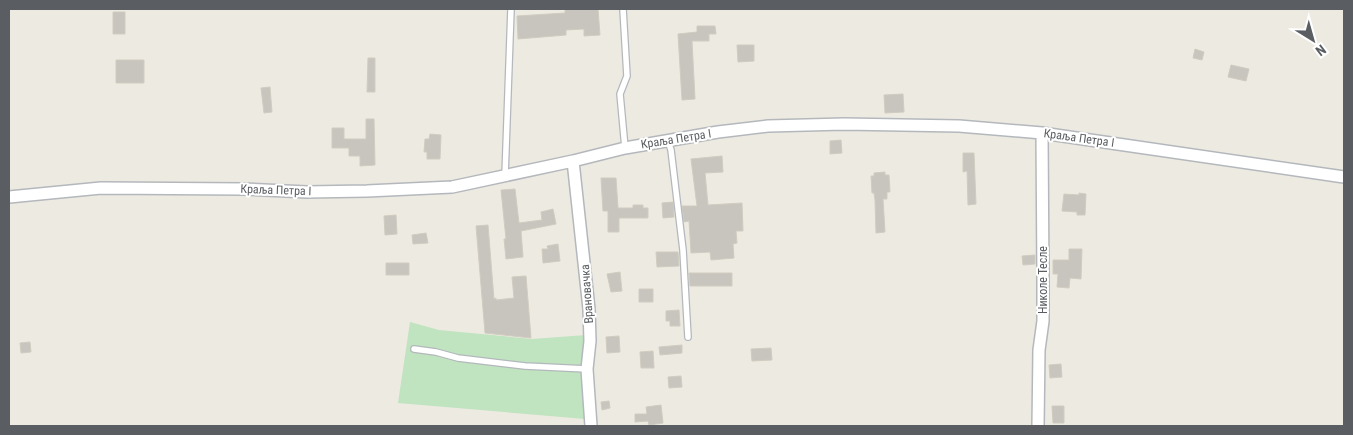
<svg xmlns="http://www.w3.org/2000/svg" width="1353" height="435" font-family="'Roboto Condensed',sans-serif">
  <style>
    .green { fill: #bfe4bf }
    .building { fill: #c8c5bf; stroke: #d1ccc0 }
    .lines { fill: none; stroke-linecap: round; stroke-linejoin: round }
    .service-casing { stroke: #b4b8bc; stroke-width: 8 }
    .minor-casing { stroke: #b4b8bc; stroke-width: 14 }
    .service { stroke: #fff; stroke-width: 5.5 }
    .minor { stroke: #fff; stroke-width: 11 }
    .labels { text-anchor: middle; dominant-baseline: central; stroke-width: 4; stroke-linejoin: round; paint-order: stroke }
    .street-label { font-size: 12px; fill: #5a5e62; stroke: #fff }
  </style>
  <rect width="100%" height="100%" fill="#edeae2"/>
  <path class="green" d="M410 322 439 330 532 339 586 335 585 419 398 403Z"/>
  <path class="building" d="M565 9H598L600 35 584 36V29L566 30V35L518 39 517 16 565 13Z
    M113 12H125V34H113Z
    M697 26H715L716 34H709V41H692L695 99 682 100 678 34 697 32Z
    M737 45H754V61L738 62Z
    M1195 49 1204 52 1202 60 1193 58Z
    M368 58H375V92H367Z
    M116 60H144V83H116Z
    M1231 65 1249 69 1246 81 1228 77Z
    M270 87 272 112 264 113 261 88Z
    M903 94 904 112 885 113 884 95Z
    M366 119H374L375 165 360 166V156H349V148H332V128H344V139H366Z
    M430 134 441 135 440 159H427V152H424L425 139H429Z
    M841 140 842 153 830 154V141Z
    M963 153H974L976 204 968 205 967 171 963 172Z
    M722 156 723 172 705 173 708 205 742 203 743 231H736L737 243 733 244 734 258 711 260 710 252 691 253 689 221 684 222 682 206H697L691 159Z
    M885 172V175H889L890 192H887V199H883L885 232 876 233 875 200 874 193H872L871 176H874V173Z
    M601 178H616L618 208H633V205H643V208H648V218H619V232H608V211H603Z
    M515 189 519 223 542 220 541 212 553 209 556 224 521 231 523 257 506 259 504 239H506L501 190Z
    M1079 193 1086 194 1085 215H1077V212L1062 211 1064 194 1079 195Z
    M673 202 674 217 663 218 662 203Z
    M396 215 397 234 385 235 384 216Z
    M488 225 494 299 496 298V300L514 298 512 277 526 276 531 338 485 333 476 226Z
    M426 233 428 243 413 244 412 235Z
    M558 244 560 261 543 263 542 249H548L547 246Z
    M1069 249H1082L1081 279 1070 278 1069 288 1057 287 1058 274H1053V260H1069Z
    M656 252H678L679 266 657 267Z
    M1035 255V264L1023 265 1022 256Z
    M386 263H409V275H386Z
    M620 272 622 291 611 292 607 274Z
    M689 273H732V286H690Z
    M639 289H653V302H639Z
    M679 310 680 326H670V321H666V311Z
    M619 336 620 352 607 353 606 337Z
    M30 342 31 352 21 353 20 343Z
    M682 345V353L660 355 659 347Z
    M771 348 772 360 752 361 751 349Z
    M653 351 654 368H641L640 352Z
    M1061 364 1062 377 1050 378 1049 365Z
    M681 376 682 387 669 388 668 377Z
    M609 401 610 408 602 410 601 402Z
    M661 405 663 423 649 425 648 421 635 422V414H647L646 407Z
    M1052 406H1064V423H1053Z"/>
  <g class="lines">
    <g class="service-casing">
      <path id="service" d="M623 9 627 76 620 94 625 148
        M668 141 671 150 683 250 688 337
        M505 176 511 9
        M414 349 436 352 458 358 525 366 587 369"/>
    </g>
    <g class="minor-casing">
      <path id="minor" d="M573 161 589 309 590 341 587 369 591 426
        M9 197 101 188 243 189 307 192 367 191 452 187 573 161 625 148 718 132 768 126 844 124 959 126 1042 133 1344 177
        M1038 426 1039 350 1043 321V277L1042 133"/>
    </g>
    <use href="#service" class="service"/>
    <use href="#minor" class="minor"/>
  </g>
  <g class="labels">
    <g class="street-label">
      <text transform="translate(1079 138) rotate(8)">Краља Петра I</text>
      <text transform="translate(676 139) rotate(-9)">Краља Петра I</text>
      <text transform="translate(276 190) rotate(2)">Краља Петра I</text>
      <text transform="translate(1043 280) rotate(-90)">Николе Тесле</text>
      <text transform="translate(587 294) rotate(-94)">Врановачка</text>
    </g>
  </g>
  <rect width="1353" height="435" fill="none" stroke="#5a5e62" stroke-width="20"/>
  <g transform="translate(1313 40) rotate(143)" stroke="#ffffff" stroke-width="4" paint-order="stroke">
  <path d="M0-4L9 19L0 12L-9 19Z" fill="#5a5e62"/>
  <text y="-8" font-size="14" font-weight="bold" text-anchor="middle" fill="#5a5e62">N</text>
  </g>
</svg>
